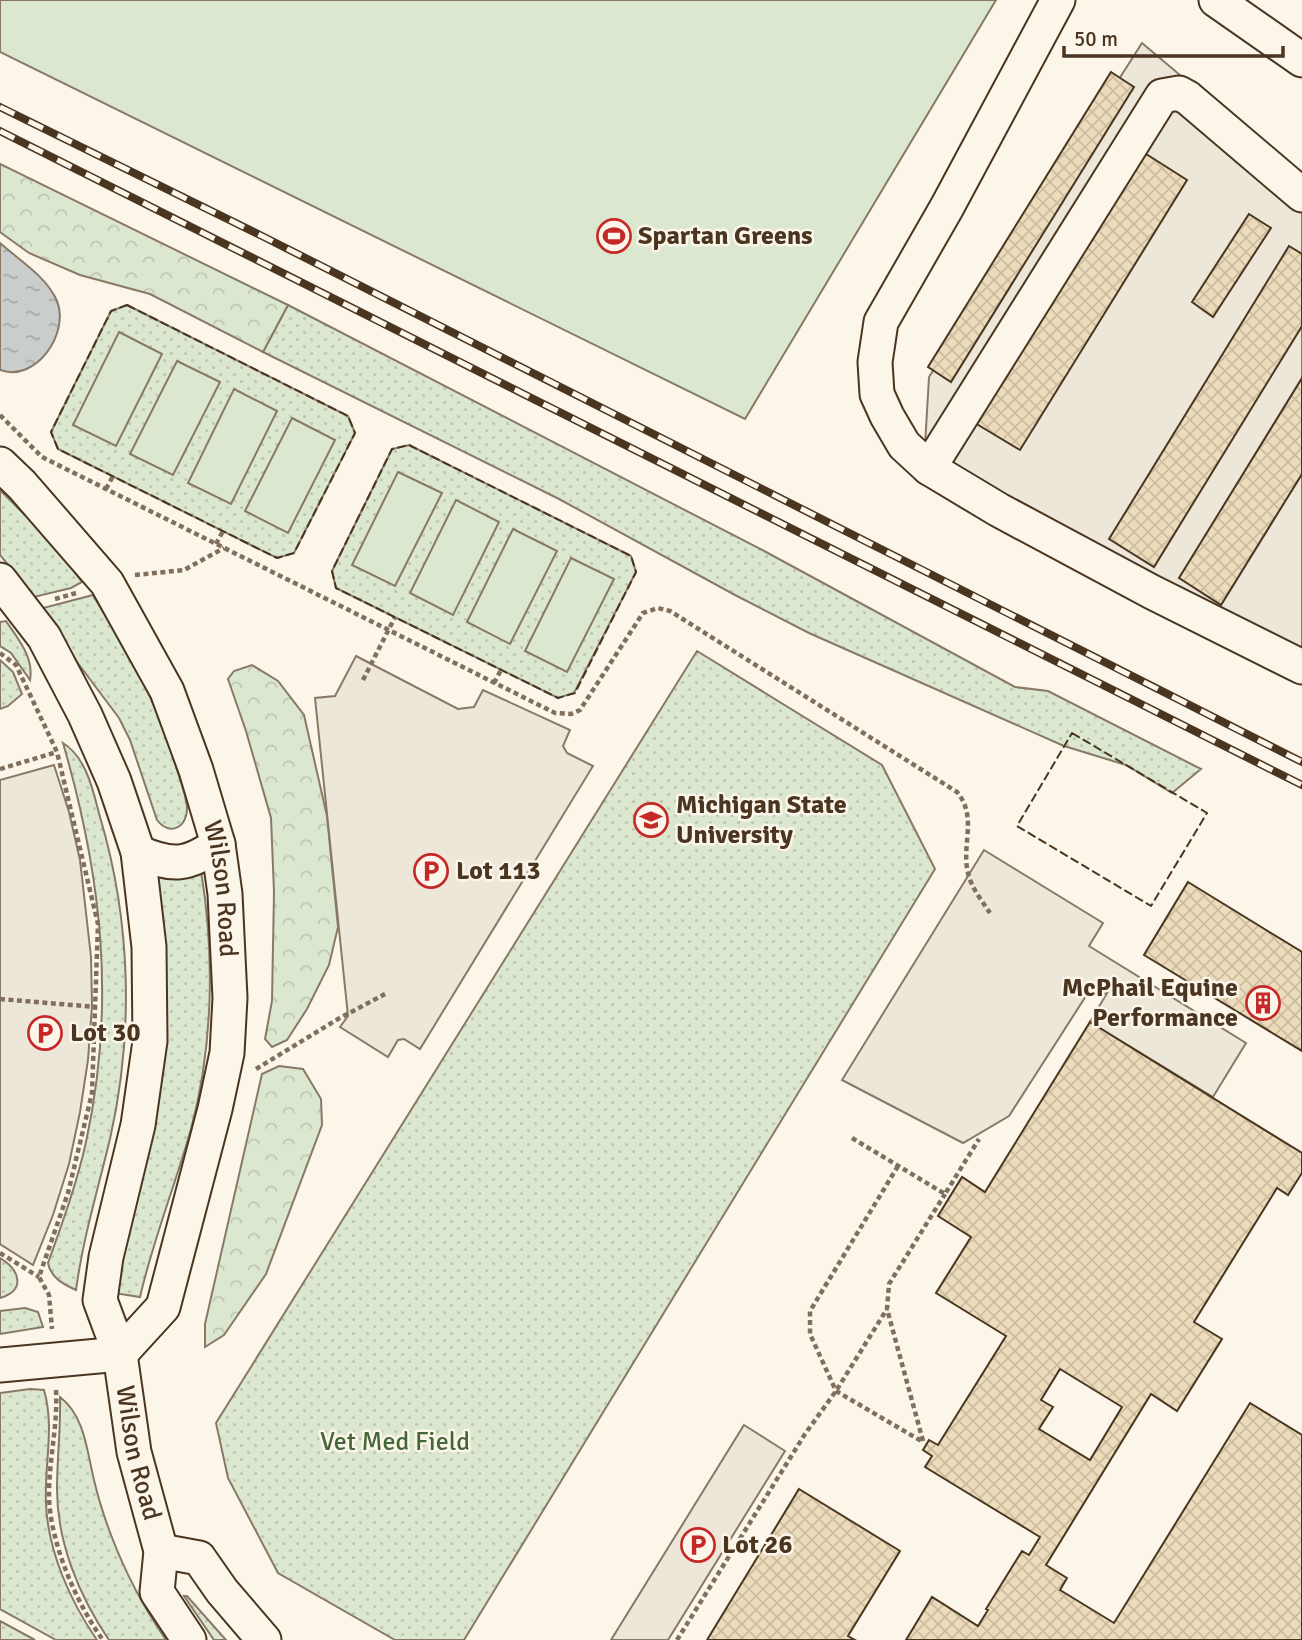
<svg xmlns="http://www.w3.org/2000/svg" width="1302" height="1640" font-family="Signika,sans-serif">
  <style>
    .grass { fill: url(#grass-dots); stroke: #887966; stroke-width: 2 }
    .forest { fill: url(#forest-crowns); stroke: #887966; stroke-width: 2 }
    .garden { fill: #dce7d0; stroke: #887966; stroke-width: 2 }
    .parking { fill: #ede7d9; stroke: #887966; stroke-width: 2 }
    .water { fill: url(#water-ripples); stroke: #887966; stroke-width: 2 }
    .building { fill: url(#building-cross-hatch); stroke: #4a3520; stroke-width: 2; fill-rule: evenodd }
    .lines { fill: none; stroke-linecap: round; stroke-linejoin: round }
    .minor-casing { stroke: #4a3520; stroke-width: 37 }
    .path { stroke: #7f6f5c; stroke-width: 4.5; stroke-dasharray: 5 3.5; stroke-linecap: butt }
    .minor { stroke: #fbf6e9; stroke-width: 33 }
    .rail-casing { stroke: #4a3520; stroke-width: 8 }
    .rail { stroke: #fbf6e9; stroke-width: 5; stroke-dasharray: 16; stroke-linecap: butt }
    .fence { stroke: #4a3520; stroke-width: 2; stroke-dasharray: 9 3.5; stroke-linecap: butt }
    .labels { text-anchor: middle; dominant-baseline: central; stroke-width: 5; stroke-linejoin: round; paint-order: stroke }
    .poi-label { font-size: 26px; font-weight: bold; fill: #4a3520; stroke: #fbf6e9; text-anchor: start }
    .street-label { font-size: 26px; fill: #4a3520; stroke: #fbf6e9 }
    .park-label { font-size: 26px; fill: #436837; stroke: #fbf6e9 }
  </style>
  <defs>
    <pattern id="grass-dots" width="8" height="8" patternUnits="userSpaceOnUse" patternTransform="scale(1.75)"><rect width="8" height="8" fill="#dce7d0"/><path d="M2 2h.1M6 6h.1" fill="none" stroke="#bec7b2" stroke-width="1.8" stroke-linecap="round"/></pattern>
    <pattern id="forest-crowns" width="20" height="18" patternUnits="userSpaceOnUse" patternTransform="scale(1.75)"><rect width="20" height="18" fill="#dce7d0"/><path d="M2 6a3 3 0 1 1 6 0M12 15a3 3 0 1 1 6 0" fill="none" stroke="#bec7b2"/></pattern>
    <pattern id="water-ripples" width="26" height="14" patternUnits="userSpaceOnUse" patternTransform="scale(1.75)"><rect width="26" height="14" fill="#c9cecd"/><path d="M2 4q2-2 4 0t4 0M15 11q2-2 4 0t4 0" fill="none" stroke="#a5a8a6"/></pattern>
    <pattern id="building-cross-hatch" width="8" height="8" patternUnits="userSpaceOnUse" patternTransform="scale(1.75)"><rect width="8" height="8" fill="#ecdcbc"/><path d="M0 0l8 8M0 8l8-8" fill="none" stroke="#ccbda1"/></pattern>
  </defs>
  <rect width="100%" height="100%" fill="#fbf6e9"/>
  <path class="grass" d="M127 305 348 416 355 433 294 553 277 558 58 449 51 432 111 311Z
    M288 305 766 552 1015 687 1048 691 1201 769 1172 793 1126 765 1064 746 809 633 735 595 559 499 263 352Z
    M409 445 631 556 636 572 574 693 558 698 336 588 332 571 392 449Z
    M0 490 51 541 82 582 71 588 34 597 0 555Z
    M93 595C107 618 121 641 134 665 153 698 166 734 177 770 181 782 186 795 187 807 188 827 170 837 157 820L130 740 119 718 77 662 43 608Z
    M6 621C18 639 34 657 30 680L11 653 0 646V622Z
    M697 651 882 765 935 869 464 1640H395L278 1573 228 1478 216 1423Z
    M0 660 13 672 22 694 8 706 0 709Z
    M63 743C87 758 93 791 100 817 131 921 134 1033 110 1139 98 1189 83 1238 76 1290 63 1284 51 1278 48 1263 62 1224 77 1183 86 1142 116 1004 102 877 63 743Z
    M201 871C215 955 213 1047 191 1129 175 1186 153 1240 140 1297L114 1293 155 876Z
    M0 1258C19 1269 27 1290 0 1298Z
    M25 1308 38 1312 43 1327 0 1334V1311Z
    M30 1389 44 1390C55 1428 44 1465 46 1504 48 1551 70 1601 97 1640H56L0 1609V1393Z
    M60 1397C86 1417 87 1454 95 1484 99 1501 105 1519 111 1535 125 1572 144 1608 166 1640H109C79 1596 57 1542 57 1489 57 1458 61 1427 60 1397Z
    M184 1596H187L226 1640H214Z
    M0 1621 35 1640H0Z"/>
  <path class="forest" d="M0 164 288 305 263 352 150 294 80 275 29 253 0 232Z
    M252 665 278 681 304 715 327 816 338 927 329 965 307 1009 287 1040 272 1047 265 1039 272 1001 274 892 271 818 246 731 228 679 234 671Z
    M279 1066 303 1069 321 1099 322 1125 266 1274 224 1335 205 1347V1324L262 1074Z"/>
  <path class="garden" d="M0 0H996L745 419 0 52Z
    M119 332 162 354 116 446 73 425Z
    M177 361 220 382 173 475 130 454Z
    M234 389 277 411 231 504 188 483Z
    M292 418 335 440 288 533 245 511Z
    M398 472 442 493 395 586 352 565Z
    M456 500 499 522 453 615 410 593Z
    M513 529 557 551 510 644 467 622Z
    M571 558 614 579 567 672 525 651Z"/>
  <path class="parking" d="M1142 43 1302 178V679L923 480 929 377Z
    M356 656 458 709 474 707 483 690 570 730 563 746 567 753 593 766 420 1049 404 1039 398 1040 388 1057 340 1027 348 1016 315 698 335 696Z
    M54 765 69 812 80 860 91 957 92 1006 88 1060 80 1112 69 1164 53 1215 33 1265 0 1244V780Z
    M984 850 1103 923 1089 946 1246 1043 1213 1097 1090 1022 1107 993 1086 996 1009 1116 963 1143 842 1080Z
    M744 1425 785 1451 668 1640H611Z"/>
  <path class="water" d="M0 243C19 260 47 277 57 301 70 333 36 383 0 370Z"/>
  <path class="building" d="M1111 72 1134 87 951 382 928 367Z
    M1143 152 1187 180 1020 450 975 423Z
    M1249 214 1271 228 1213 317 1192 302Z
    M1289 246 1302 254V326L1154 567 1109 539Z
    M1302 378V474L1221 605 1179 578Z
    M1188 882 1302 952V1051L1144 955Z
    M1090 1022 1302 1153V1173L1288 1195 1277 1188 1194 1322 1222 1339 1177 1411 1151 1394 1046 1565 1067 1578 1060 1590 1114 1623 1250 1403 1302 1435V1640H906L932 1597 978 1626 988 1610 986 1609 1022 1551 1029 1555 1040 1537 925 1467 932 1456 923 1450 929 1440 938 1445 1006 1336 936 1293 971 1237 938 1216 962 1177 985 1192ZM1060 1369 1122 1407 1090 1460 1039 1429 1053 1407 1041 1400Z
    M799 1489 900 1551 848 1636 855 1640H707Z"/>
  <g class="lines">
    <g class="minor-casing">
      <g id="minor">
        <path d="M1058 0 947 207 881 322 875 362 877 394 887 416 904 445 929 468 999 510 1152 592 1302 667"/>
        <path d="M1216 0 1302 60"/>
        <path id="s1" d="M0 464 22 485 107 583 167 691 196 770 218 844 225 894 230 998 227 1053 215 1109 163 1307 120 1354"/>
        <path d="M929 468 1162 96 1179 93 1188 98 1302 195"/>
        <path id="s2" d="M0 580 44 637 85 715 114 781 138 852 149 947 150 1041 138 1125 106 1257 100 1300 120 1354 134 1452 161 1551 157 1592 189 1640"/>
        <path d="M138 852C172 867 188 866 218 844"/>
        <path d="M0 1365 120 1354"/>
        <path d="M161 1551 199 1558 222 1591 264 1640"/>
      </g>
    </g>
    <path class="path" d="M0 415 42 457 555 713 571 714 580 710 643 613 658 608 670 611 957 792C978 817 961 845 968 873 971 887 982 901 990 913
      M106 489 113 476
      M216 544 223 531
      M135 575 184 570 224 548
      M55 599 76 593
      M0 653 16 665 57 752 98 924 92 1093 68 1193 39 1277 49 1295 52 1329
      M363 680 395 617
      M494 683 501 670
      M0 769 57 752
      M0 999 96 1007
      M256 1069 338 1019 385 994
      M852 1138 945 1194 979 1139
      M898 1166 810 1311V1334L836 1391 923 1442
      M0 1253 39 1277
      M56 1390C58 1425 49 1459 49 1494 49 1540 76 1603 103 1640
      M923 1441 887 1309 889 1284 945 1194
      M677 1640 805 1434 836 1391 887 1309"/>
    <use href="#minor" class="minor"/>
    <g class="rail-casing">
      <path id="rail" d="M0 107 264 237 1302 762
        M0 131 1302 785"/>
    </g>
    <use href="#rail" class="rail"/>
    <path class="fence" d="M127 305 348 416 355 433 294 553 277 558 58 449 51 432 111 311Z
      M409 445 631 556 636 572 575 693 558 698 336 588 332 571 392 449Z
      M1072 733 1207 813 1151 906 1017 826Z"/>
  </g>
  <defs>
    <g id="stadium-ring" transform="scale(1.75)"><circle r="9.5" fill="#fbf6e9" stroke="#c62828" stroke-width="1.5"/><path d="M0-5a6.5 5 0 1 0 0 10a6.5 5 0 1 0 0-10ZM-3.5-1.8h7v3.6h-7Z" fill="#c62828"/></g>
    <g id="university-ring" transform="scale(1.75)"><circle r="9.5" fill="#fbf6e9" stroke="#c62828" stroke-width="1.5"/><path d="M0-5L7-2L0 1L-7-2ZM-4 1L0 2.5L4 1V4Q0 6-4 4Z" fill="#c62828"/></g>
    <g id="parking-ring" transform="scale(1.75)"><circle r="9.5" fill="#fbf6e9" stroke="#c62828" stroke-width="1.5"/><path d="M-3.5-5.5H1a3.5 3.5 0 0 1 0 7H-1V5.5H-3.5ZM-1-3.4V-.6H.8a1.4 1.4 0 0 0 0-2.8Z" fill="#c62828"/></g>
    <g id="building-ring" transform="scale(1.75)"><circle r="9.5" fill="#fbf6e9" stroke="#c62828" stroke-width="1.5"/><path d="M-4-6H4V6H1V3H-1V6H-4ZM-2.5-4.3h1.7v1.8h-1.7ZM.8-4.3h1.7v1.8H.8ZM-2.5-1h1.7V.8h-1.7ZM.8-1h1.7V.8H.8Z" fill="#c62828"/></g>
  </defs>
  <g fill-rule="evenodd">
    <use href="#stadium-ring" x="614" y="236"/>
    <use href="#university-ring" x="651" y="820"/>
    <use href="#parking-ring" x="431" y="871"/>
    <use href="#building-ring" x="1263" y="1003"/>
    <use href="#parking-ring" x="45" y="1033"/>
    <use href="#parking-ring" x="698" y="1545"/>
  </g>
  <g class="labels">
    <g class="poi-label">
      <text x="638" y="236">Spartan Greens</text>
      <text x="676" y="805">Michigan State<tspan x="676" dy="30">University</tspan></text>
      <text x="456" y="871">Lot 113</text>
      <text x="1238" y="988" text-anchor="end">McPhail Equine<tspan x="1238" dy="30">Performance</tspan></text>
      <text x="70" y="1033">Lot 30</text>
      <text x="722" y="1545">Lot 26</text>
    </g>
    <g class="street-label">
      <text stroke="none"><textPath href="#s1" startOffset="490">Wilson Road</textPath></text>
      <text stroke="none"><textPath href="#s2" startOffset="919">Wilson Road</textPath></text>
    </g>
    <g class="park-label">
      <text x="395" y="1442">Vet Med Field</text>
    </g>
  </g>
  <path d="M1064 46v10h219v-10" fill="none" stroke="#4a3520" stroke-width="3.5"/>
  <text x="1074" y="46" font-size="21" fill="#4a3520" stroke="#fbf6e9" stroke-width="5" paint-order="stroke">50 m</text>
</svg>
